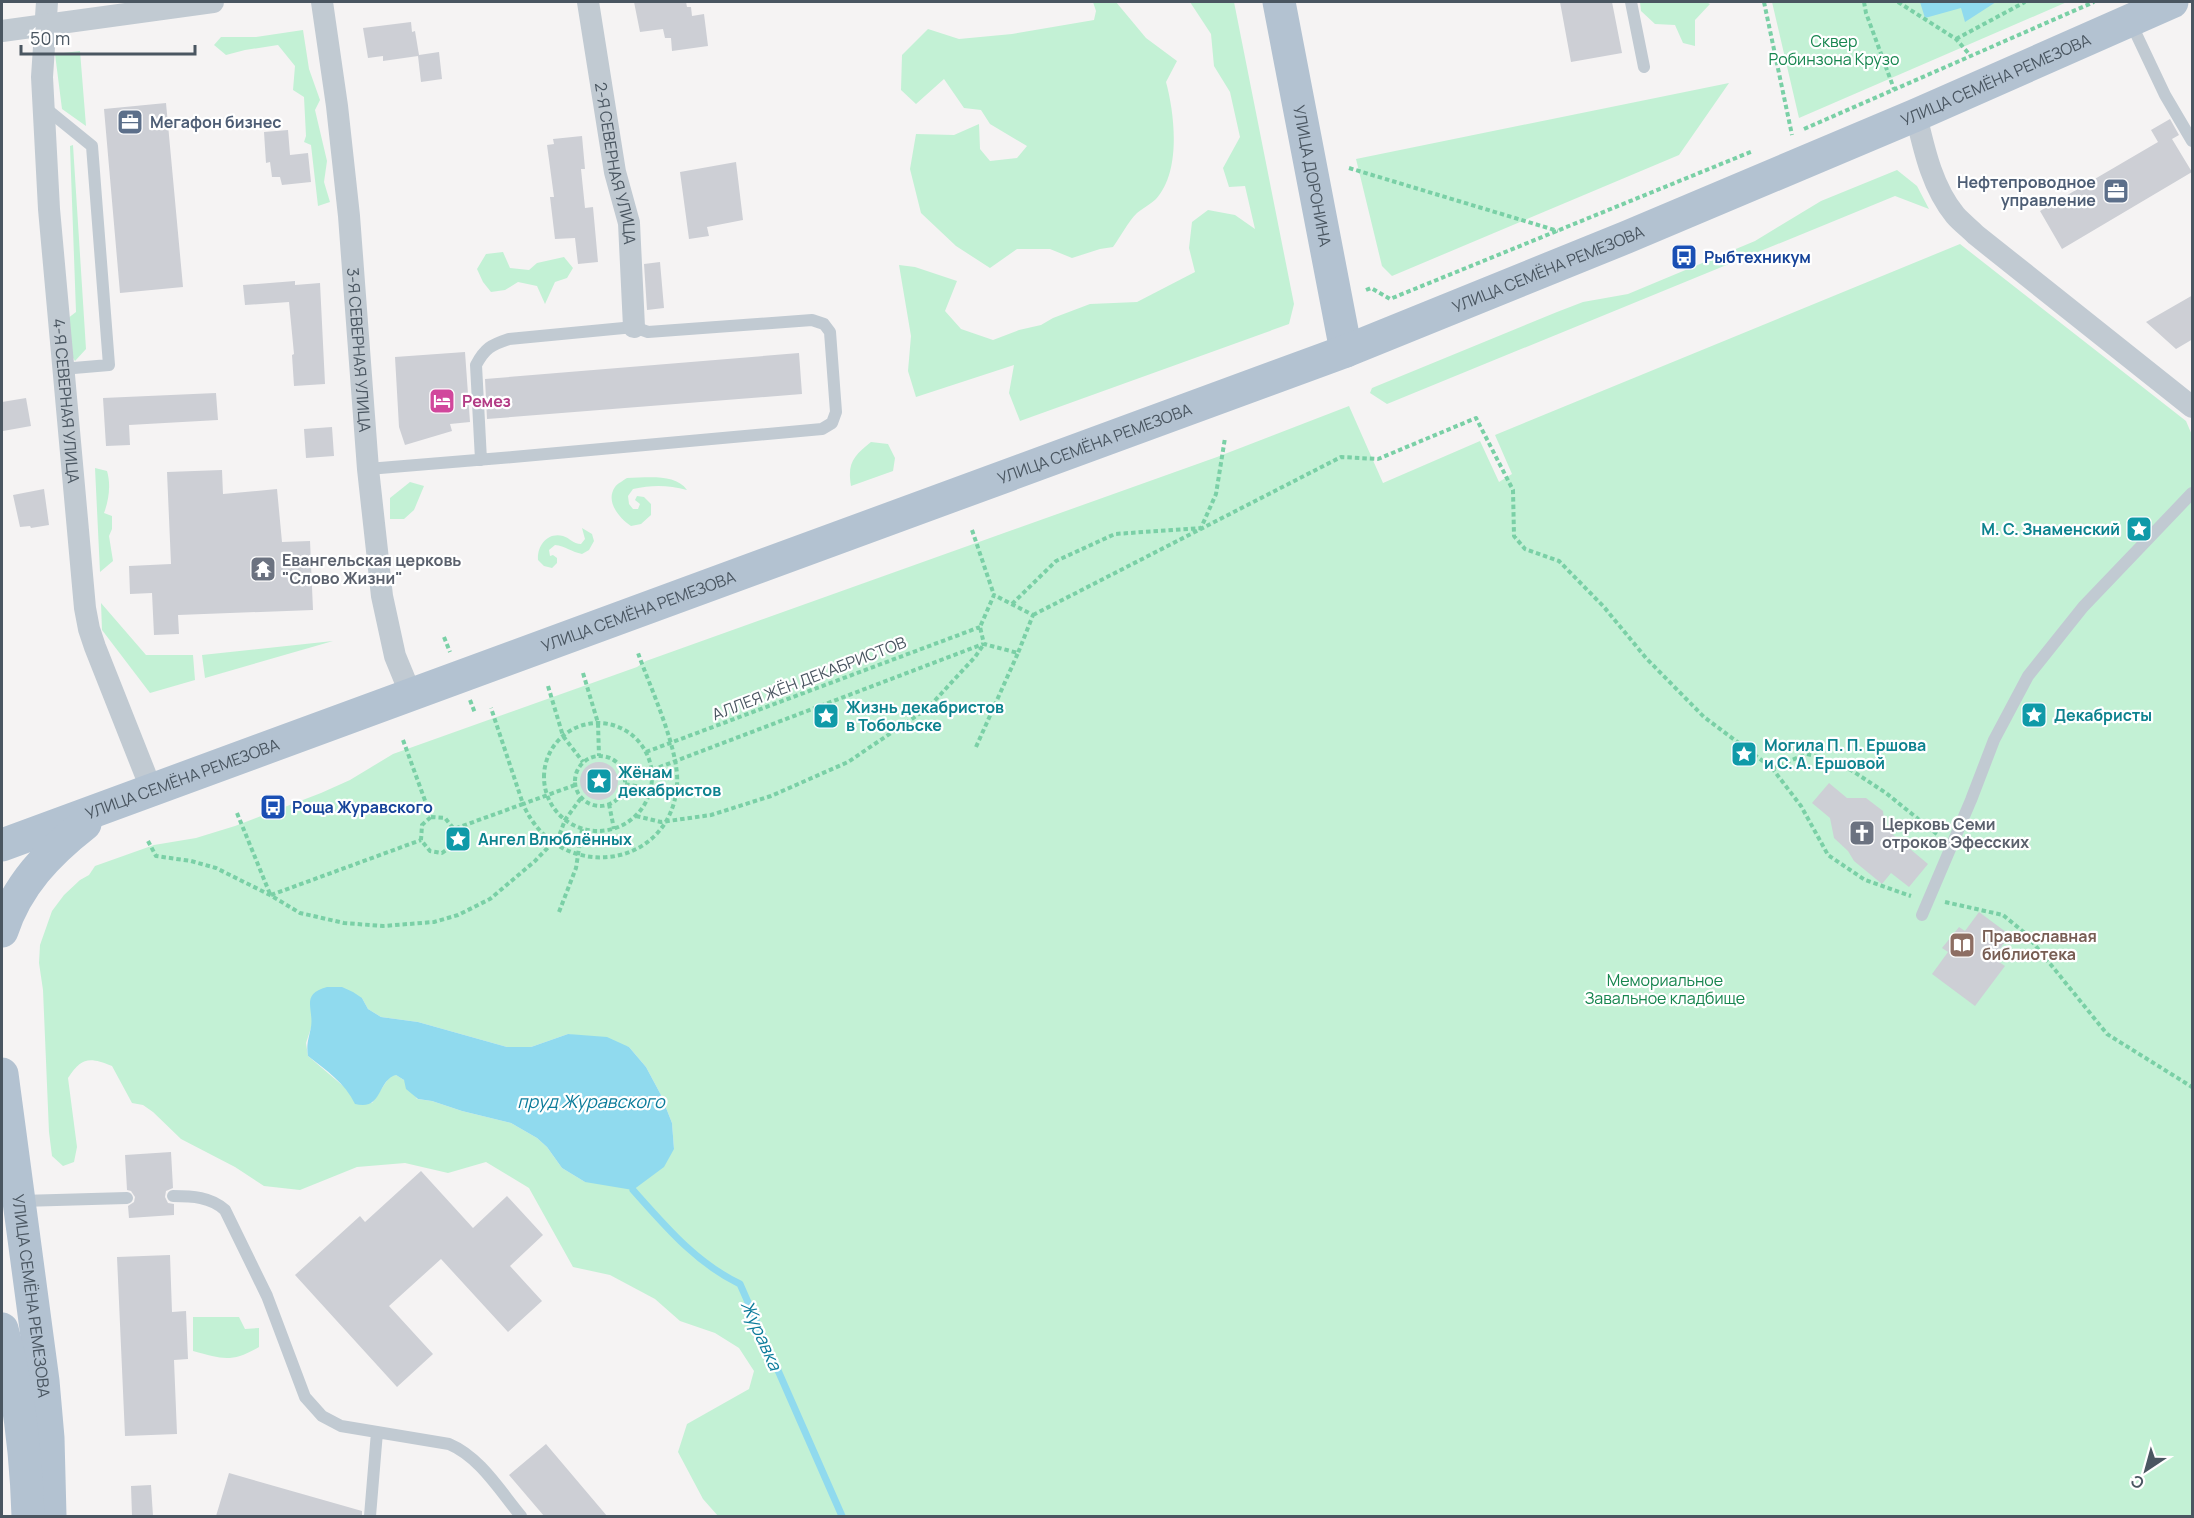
<svg xmlns="http://www.w3.org/2000/svg" width="2194" height="1518" font-family="Manrope,sans-serif">
  <style>
    .green { fill: #c3f1d5; fill-rule: evenodd }
    .water { fill: #90daee }
    .lines { fill: none; stroke-linecap: round; stroke-linejoin: round }
    .stream { stroke: #90daee; stroke-width: 7 }
    .building { fill: #cdcfd5 }
    .path { stroke: #7ad0a6; stroke-width: 4; stroke-dasharray: 4.5 3; stroke-linecap: butt }
    .service { stroke: #c1cad2; stroke-width: 12 }
    .minor { stroke: #c1cad2; stroke-width: 22 }
    .primary { stroke: #b3c2d1; stroke-width: 33 }
    .labels { text-anchor: middle; dominant-baseline: central; stroke-width: 4.5; stroke-linejoin: round; paint-order: stroke }
    .park-label { font-size: 16px; fill: #17864f; stroke: #fff }
    .street-label { font-size: 16px; fill: #4a5661; stroke: #fff }
    .service-label { font-size: 16px; font-weight: bold; fill: #4e5e75; stroke: #fff; text-anchor: start }
    .transit-label { font-size: 16px; font-weight: bold; fill: #164399; stroke: #fff; text-anchor: start }
    .hotel-label { font-size: 16px; font-weight: bold; fill: #b23c85; stroke: #fff; text-anchor: start }
    .culture-label { font-size: 16px; font-weight: bold; fill: #0d838f; stroke: #fff; text-anchor: start }
    .worship-label { font-size: 16px; font-weight: bold; fill: #5b616d; stroke: #fff; text-anchor: start }
    .education-label { font-size: 16px; font-weight: bold; fill: #785e54; stroke: #fff; text-anchor: start }
    .water-label { font-size: 18px; font-style: italic; fill: #0c7c9b; stroke: #fff }
  </style>
  <rect width="100%" height="100%" fill="#f5f3f3"/>
  <path class="green" d="M1093 2H1116L1146 38 1177 61 1166 82C1175 115 1181 172 1156 199 1151 204 1143 208 1137 213 1128 222 1121 236 1113 247L1100 249 1072 258 1050 249H1017L990 268 956 246 921 213 910 169 916 134 954 135 979 124 980 149 990 161 1017 158 1027 146 990 124 981 110 964 108 944 79 916 104 901 90 902 55 928 29 959 39 1012 34 1094 20 1096 11Z
    M1190 2H1234L1294 304 1289 324 1020 421 1009 393 1014 365 916 397 908 371 911 336 899 265 915 267 957 281 945 311 961 329 993 340 1019 330 1041 325 1053 318 1090 304 1137 302 1195 272 1189 248 1192 222 1208 210 1235 215 1255 229 1245 186 1229 187 1223 168 1240 137 1230 92 1214 66 1211 34Z
    M1640 2H1706L1710 4 1695 20V46L1683 43 1675 25 1655 24 1641 11Z
    M1772 2H2067L1799 118Z
    M303 30 309 69 320 100 315 110 327 161 324 182 330 202 318 206 311 145 304 142 306 136 304 97 293 90 295 66 278 45 245 50 226 55 214 45 221 37H256Z
    M80 51 86 126 62 109 55 54Z
    M1729 83 1679 155 1392 276 1382 266 1356 159Z
    M73 145 86 349 75 361 67 348 63 322 76 312 70 146Z
    M1897 170 1917 186 1929 209 1895 196 1387 404 1370 393 1372 388 1557 312 1583 302 1628 294 1755 241 1821 201Z
    M1960 244 2186 421 2192 435V1516H718L703 1499 678 1452 687 1424 749 1389 754 1371 739 1348 715 1333 680 1321 655 1299 610 1275 573 1267 529 1188 486 1162 448 1173 405 1163 357 1167 300 1190 264 1186 235 1167 181 1139 153 1112 143 1105 132 1103 112 1066C89 1057 82 1057 68 1078L77 1147 74 1162 63 1166 52 1156 49 1132 43 990 39 963 40 945 52 911 64 895 80 880 89 875 95 866 154 845 196 838 235 826 321 793 350 780 393 754 637 667 646 661 1217 457 1349 406 1383 483 1480 441 1499 482 1512 474 1495 435ZM362 998 368 1009 381 1017 418 1022 507 1047H531L568 1034 629 1047 646 1067 661 1095 672 1123 674 1149 585 1182 562 1168 547 1147 537 1138 511 1123 462 1111 432 1101 417 1099 404 1080 396 1075 390 1076 372 1103 349 1091 308 1056 306 1043 312 1025Z
    M503 252 510 268 529 270 537 263 564 257 573 268 567 278 555 282 545 304 537 286 518 282 505 290 491 292 483 282 477 269 486 254Z
    M871 442 888 444 895 458 893 471 851 486C847 462 854 456 871 442Z
    M95 468 107 471C111 484 109 500 104 513L112 516V529L109 536 113 561 100 572Z
    M627 478C646 478 675 473 687 490 668 485 652 485 633 489L628 496 629 504 633 509H638L640 504 635 500 637 496 644 497 651 504V515L641 524 631 526C619 518 605 501 615 487 617 484 624 480 627 478Z
    M410 482 424 486 414 510 404 519H390V498Z
    M582 528 592 534 594 541 589 550 582 554C572 552 565 546 555 545L549 550 550 556 553 555 557 558V563L552 568 544 566 538 560C537 546 547 532 563 536 570 538 573 544 581 544L585 539Z
    M101 603 146 655H193L195 680 150 693 102 630Z
    M333 641 205 678 202 655Z
    M193 1317H239L245 1329 259 1328V1347C231 1363 223 1359 193 1351Z"/>
  <path class="water" d="M1920 2H1996L1965 22 1961 8 1925 18Z
    M327 987H342L353 992 362 998 368 1009 381 1017 418 1022 507 1047H531L568 1034 607 1037 629 1047 646 1067 661 1095 672 1123 674 1149 664 1167 633 1190 585 1182 562 1168 547 1147 537 1138 511 1123 462 1111 432 1101 418 1099 406 1089 404 1080 396 1075C377 1080 383 1111 355 1104 345 1083 326 1070 308 1056 306 1044 309 1038 311 1027 314 1009 300 994 327 987Z"/>
  <g class="lines">
    <path class="stream" d="M633 1190C665 1226 696 1263 740 1284L842 1516"/>
  </g>
  <path class="building" d="M634 2H686L687 7H691L692 16 704 14 708 46 672 51 671 38H665L663 29 640 32Z
    M1560 2H1612L1622 53 1571 62Z
    M411 22 412 32 415 31 419 55 439 52 442 79 421 82 418 56 383 61V56L368 58 363 28Z
    M166 103 183 287 120 293 104 109Z
    M2170 119 2179 135 2172 139 2192 172 2062 249 2040 211 2158 142 2151 130Z
    M288 130 290 155 308 153 311 182 282 185 280 177H272L270 162 266 163 264 132Z
    M582 136 585 169H581L585 208 593 207 598 262 578 264 575 238 555 239 550 197H554L547 145 554 144 553 139Z
    M736 162 743 220 707 227 709 236 689 239 680 172Z
    M660 262 664 308 647 310 644 264Z
    M295 281V285L320 283 325 384 294 386 292 355 294 354 289 302 245 305 243 285Z
    M2193 295V339L2176 349 2146 322Z
    M465 352 470 422 450 424 452 431 405 445 399 427 395 357Z
    M799 353 802 394 487 419 485 379Z
    M216 393 218 420 129 425 130 445 106 446 103 398Z
    M26 398 31 426 3 431 2 402Z
    M332 427 334 456 306 458 304 429Z
    M222 470 223 494 277 489 282 542 310 541 313 610 178 615 179 634 154 635 152 593 130 594 129 566 171 564 167 472Z
    M44 489 49 525 31 528 30 526 20 527 13 495Z
    M580 781a19 19 0 1 1 38 0a19 19 0 1 1-38 0Z
    M1829 783 1847 798H1866L1883 811 1885 828 1928 864 1909 887 1891 873 1882 884 1854 861 1848 851 1834 838 1830 818 1812 803Z
    M1979 912 2010 935 1993 958 2005 966 1975 1006 1932 974 1948 952 1942 948 1959 927 1965 931Z
    M171 1152 173 1188 166 1191 165 1197 168 1203 174 1204V1215L129 1218 128 1206 134 1202 135 1197 131 1191 127 1190 125 1155Z
    M421 1171 473 1228 507 1196 543 1235 510 1266 542 1301 508 1332 441 1259 389 1306 433 1354 397 1387 295 1275 360 1216 365 1222Z
    M170 1255 172 1312 186 1311 188 1359 174 1360 177 1434 125 1436 117 1257Z
    M546 1444 607 1516H544L509 1475Z
    M229 1473 362 1511V1516H216Z
    M151 1485 153 1516H132L131 1486Z"/>
  <g class="lines">
    <path class="path" d="M1764 2 1792 135
      M1864 2 1866 13 1894 89
      M1898 2 1956 39 1970 55
      M1956 39 2025 2
      M1804 129 2094 2
      M1349 168 1558 231
      M1366 290 1371 288 1390 299 1753 151
      M972 530 994 595
      M1012 604 1056 561 1115 534 1201 528 1216 494 1225 438
      M1033 615 1341 457 1378 459 1476 418 1513 490 1514 536 1525 549 1559 561 1604 607 1646 658 1704 717 1772 768 1801 806 1828 855 1865 880 1911 896
      M444 637 450 652
      M583 673 598 723 599 756
      M548 686 563 736 583 762
      M470 700 475 713
      M544 777a54 54 0 1 1 108 0a54 54 0 1 1-108 0Z
      M403 740 431 817 422 825 421 840 430 851 442 853 453 845 454 829
      M976 747 1018 653 984 644 980 627 994 595 1033 615 1018 653
      M646 752 980 627
      M575 781a25 25 0 1 1 50 0a25 25 0 1 1-50 0Z
      M1772 768 1807 754 1827 759 1851 770 1886 793 1938 835
      M652 770 983 644
      M625 784 651 789
      M575 785 523 804C558 885 671 870 677 785 680 751 650 687 638 653
      M609 804 614 829
      M237 813 270 894
      M636 816 661 822 711 815 771 796 848 762 928 708 975 657 984 644
      M431 817 445 818 454 829 523 804 491 708
      M148 841 156 856 191 861 216 868 270 895 300 913 344 923 383 926 434 922 458 915 490 899 535 861 559 836 565 820 581 798
      M271 895 421 840
      M1945 902 2003 915 2026 934 2107 1034 2192 1087
      M559 912 576 868 582 829"/>
    <path class="service" d="M1631 2 1644 67
      M2130 21 2165 95 2192 141
      M44 107 92 146 109 365 62 369
      M368 469 513 457 822 429 832 423 836 412 830 332 824 324 812 320 648 332 634 327 509 339C491 345 485 348 476 365L481 460
      M1922 915 1971 800 1994 740 2028 676 2083 607 2192 493
      M173 1196C192 1196 211 1197 225 1210L267 1296 305 1397 322 1416 341 1426 449 1444C480 1457 500 1491 521 1516
      M21 1201 127 1198
      M370 1516 377 1432"/>
    <g class="minor">
      <path id="s1" d="M47 2 42 77 49 209 85 608 89 629 95 647 152 791"/>
      <path id="s2" d="M322 2 337 106 349 216 368 469 382 596 395 656 411 695"/>
      <path id="s3" d="M588 2 615 172 629 223 634 327"/>
      <path d="M2 31 213 2"/>
      <path d="M1916 115C1924 149 1932 187 1955 215 1961 222 1969 228 1976 235L2192 407"/>
    </g>
    <g class="primary">
      <path id="s4" d="M1279 2 1346 351"/>
      <path id="s5" d="M2 845 1346 351 1627 237 1916 115 2172 2"/>
      <path d="M2 931C17 885 48 853 85 824"/>
      <path id="s6" d="M2 1074 43 1381 48 1438 50 1516"/>
      <path d="M2 1329C19 1390 26 1453 28 1516"/>
    </g>
  </g>
  <defs>
    <g id="office-square" transform="scale(1.35)"><rect x="-9" y="-9" width="18" height="18" rx="4" fill="#5c6f8a" stroke="#fff"/><path d="M-6-3h4V-5.5h4V-3h4V5H-6ZM-1-4.5V-3h2v-1.5ZM-6 0V1H6V0Z" fill="#fff"/></g>
    <g id="bus-square" transform="scale(1.35)"><rect x="-9" y="-9" width="18" height="18" rx="4" fill="#1a4fb4" stroke="#fff"/><path d="M-5-6H5V4H4V6H2V4H-2V6H-4V4H-5ZM-3.5-4V0h7V-4ZM-3.5 1.2v1.5H-2V1.2ZM2 1.2v1.5H3.5V1.2Z" fill="#fff"/></g>
    <g id="hotel-square" transform="scale(1.35)"><rect x="-9" y="-9" width="18" height="18" rx="4" fill="#d1479c" stroke="#fff"/><path d="M-6-4.5h1.5V1H6V5H4.5V3h-9V5H-6ZM-4 0a1.8 1.8 0 1 1 3.6 0ZM.5 0V-2.5h3Q6-2.5 6 0Z" fill="#fff"/></g>
    <g id="sight-square" transform="scale(1.35)"><rect x="-9" y="-9" width="18" height="18" rx="4" fill="#0f9aa8" stroke="#fff"/><path d="M0-6L1.8-2.2L6-1.7L2.9 1.2L3.7 5.4L0 3.3L-3.7 5.4L-2.9 1.2L-6-1.7L-1.8-2.2Z" fill="#fff"/></g>
    <g id="temple-square" transform="scale(1.35)"><rect x="-9" y="-9" width="18" height="18" rx="4" fill="#6b7280" stroke="#fff"/><path d="M0-6L5-2H3V0L6.5 2.5H4V6H1.5V3h-3V6H-4V2.5H-6.5L-3 0V-2H-5Z" fill="#fff"/></g>
    <g id="church-square" transform="scale(1.35)"><rect x="-9" y="-9" width="18" height="18" rx="4" fill="#6b7280" stroke="#fff"/><path d="M-1.2-6h2.4v3.5h3.3v2.4h-3.3V6h-2.4V-.1h-3.3v-2.4h3.3Z" fill="#fff"/></g>
    <g id="library-square" transform="scale(1.35)"><rect x="-9" y="-9" width="18" height="18" rx="4" fill="#8d6e63" stroke="#fff"/><path d="M-6-4Q-3-5.5-.7-3.5V5Q-3 3-6 4ZM6-4Q3-5.5 .7-3.5V5Q3 3 6 4Z" fill="#fff"/></g>
  </defs>
  <g fill-rule="evenodd">
    <use href="#office-square" x="130" y="122"/>
    <use href="#office-square" x="2116" y="191"/>
    <use href="#bus-square" x="1684" y="257"/>
    <use href="#hotel-square" x="442" y="401"/>
    <use href="#sight-square" x="2139" y="529"/>
    <use href="#temple-square" x="263" y="569"/>
    <use href="#sight-square" x="2034" y="715"/>
    <use href="#sight-square" x="826" y="716"/>
    <use href="#sight-square" x="1744" y="754"/>
    <use href="#sight-square" x="599" y="781"/>
    <use href="#bus-square" x="273" y="807"/>
    <use href="#church-square" x="1862" y="833"/>
    <use href="#sight-square" x="458" y="839"/>
    <use href="#library-square" x="1962" y="945"/>
  </g>
  <g class="labels">
    <g class="park-label">
      <text x="1834" y="41">Сквер<tspan x="1834" dy="18">Робинзона Крузо</tspan></text>
      <text x="1665" y="980">Мемориальное<tspan x="1665" dy="18">Завальное кладбище</tspan></text>
    </g>
    <g class="street-label">
      <text stroke="none"><textPath href="#s5" startOffset="2136">УЛИЦА СЕМЁНА РЕМЕЗОВА</textPath></text>
      <text stroke="none"><textPath href="#s3" startOffset="164">2-Я СЕВЕРНАЯ УЛИЦА</textPath></text>
      <text stroke="none"><textPath href="#s4" startOffset="177">УЛИЦА ДОРОНИНА</textPath></text>
      <text stroke="none"><textPath href="#s5" startOffset="1650">УЛИЦА СЕМЁНА РЕМЕЗОВА</textPath></text>
      <text stroke="none"><textPath href="#s2" startOffset="350">3-Я СЕВЕРНАЯ УЛИЦА</textPath></text>
      <text stroke="none"><textPath href="#s1" startOffset="400">4-Я СЕВЕРНАЯ УЛИЦА</textPath></text>
      <text stroke="none"><textPath href="#s5" startOffset="1164">УЛИЦА СЕМЁНА РЕМЕЗОВА</textPath></text>
      <text stroke="none"><textPath href="#s5" startOffset="678">УЛИЦА СЕМЁНА РЕМЕЗОВА</textPath></text>
      <text transform="translate(809 678) rotate(-21)">АЛЛЕЯ ЖЁН ДЕКАБРИСТОВ</text>
      <text stroke="none"><textPath href="#s5" startOffset="192">УЛИЦА СЕМЁНА РЕМЕЗОВА</textPath></text>
      <text stroke="none"><textPath href="#s6" startOffset="224">УЛИЦА СЕМЁНА РЕМЕЗОВА</textPath></text>
    </g>
    <g class="service-label">
      <text x="150" y="122">Мегафон бизнес</text>
      <text x="2096" y="182" text-anchor="end">Нефтепроводное<tspan x="2096" dy="18">управление</tspan></text>
    </g>
    <g class="transit-label">
      <text x="1704" y="257">Рыбтехникум</text>
      <text x="292" y="807">Роща Журавского</text>
    </g>
    <g class="hotel-label">
      <text x="462" y="401">Ремез</text>
    </g>
    <g class="culture-label">
      <text x="2120" y="529" text-anchor="end">М. С. Знаменский</text>
      <text x="846" y="707">Жизнь декабристов<tspan x="846" dy="18">в Тобольске</tspan></text>
      <text x="2054" y="715">Декабристы</text>
      <text x="1764" y="745">Могила П. П. Ершова<tspan x="1764" dy="18">и С. А. Ершовой</tspan></text>
      <text x="618" y="772">Жёнам<tspan x="618" dy="18">декабристов</tspan></text>
      <text x="478" y="839">Ангел Влюблённых</text>
    </g>
    <g class="worship-label">
      <text x="282" y="560">Евангельская церковь<tspan x="282" dy="18">"Слово Жизни"</tspan></text>
      <text x="1882" y="824">Церковь Семи<tspan x="1882" dy="18">отроков Эфесских</tspan></text>
    </g>
    <g class="education-label">
      <text x="1982" y="936">Православная<tspan x="1982" dy="18">библиотека</tspan></text>
    </g>
    <g class="water-label">
      <text x="591" y="1101">пруд Журавского</text>
      <text transform="translate(762 1335) rotate(66)">Журавка</text>
    </g>
  </g>
  <rect width="2194" height="1518" fill="none" stroke="#4a5661" stroke-width="6"/>
  <g transform="translate(2146 1470) rotate(216)" stroke="#ffffff" stroke-width="4.5" paint-order="stroke">
  <path d="M0-4.5L10 22L0 15L-10 22Z" fill="#4a5661"/>
  <text y="-9" font-size="16" font-weight="bold" text-anchor="middle" fill="#4a5661">С</text>
  </g>
  <path d="M21 45v9h174v-9" fill="none" stroke="#4a5661" stroke-width="3"/>
  <text x="30" y="45" font-size="18" fill="#4a5661" stroke="#ffffff" stroke-width="4.5" paint-order="stroke">50 m</text>
</svg>
